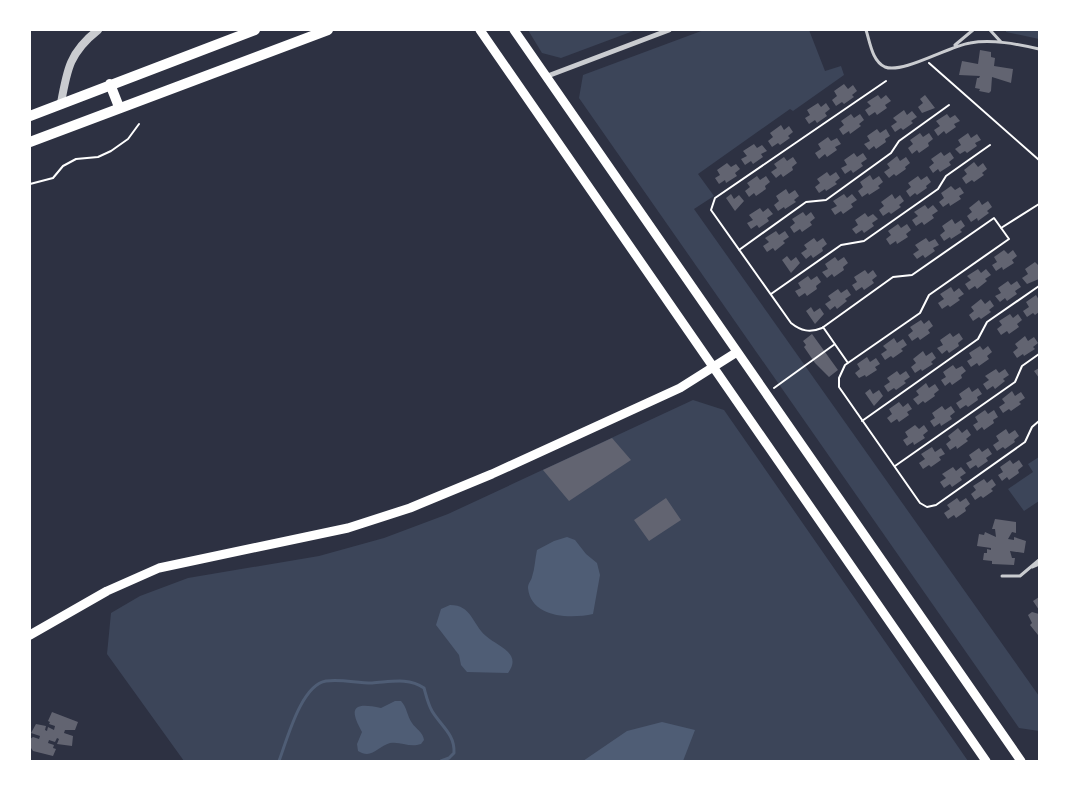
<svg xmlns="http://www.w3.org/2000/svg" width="1069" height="791" font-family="Quicksand,sans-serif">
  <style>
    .green { fill: #3c4559 }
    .water { fill: #4f5d75 }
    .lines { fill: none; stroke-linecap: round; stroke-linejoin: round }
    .stream { stroke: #4f5d75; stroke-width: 3 }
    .building { fill: #626471 }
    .path { stroke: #fff; stroke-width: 2 }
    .service { stroke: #caccd0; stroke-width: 3 }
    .minor { stroke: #caccd0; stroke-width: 5 }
    .tertiary { stroke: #caccd0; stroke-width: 8 }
    .secondary { stroke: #fff; stroke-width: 9 }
    .primary { stroke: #fff; stroke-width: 10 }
  </style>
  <rect width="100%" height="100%" fill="#2d3142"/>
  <path class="green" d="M528 30H636L561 58 542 53Z
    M704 30H809L825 71 841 66 844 75 793 111 790 109 698 174 714 196 694 209 1039 696V731L1019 728 579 98 583 75Z
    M1006 30H1039V39L1006 32Z
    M693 400 724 410 968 761H184L107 654 111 613 140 596 188 578 319 556 384 538 448 514Z
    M1039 457V501L1024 511 1008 489 1033 472 1028 464Z"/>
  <path class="water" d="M567 537 575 540 586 554 597 563 600 575 593 614C570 619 531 618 528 588 528 583 531 581 532 577 535 568 535 559 537 550L554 541Z
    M450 605C472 605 472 624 486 636 497 646 523 653 508 673L467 672 461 665 459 655 436 625 441 609Z
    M395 701H401C407 707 407 716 412 723 416 729 423 732 424 740L421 744C409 748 401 741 390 743 378 746 372 760 358 751L357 744 362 732C348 707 354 702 381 708Z
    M662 722 695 730 683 761H583L627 731Z"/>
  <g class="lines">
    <path class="stream" d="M279 761C287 740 301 685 326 681 342 679 356 683 372 683 390 682 408 677 424 688 426 695 428 704 432 711 441 726 455 734 454 753L449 758 441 761"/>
  </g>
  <path class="building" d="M980 50 991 52V57L995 58 994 66 1013 69 1011 83 992 77 991 91 989 93 979 91 980 89 975 88 977 78H979L980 76 959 75 962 61 978 64Z
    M844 84 848 89 853 85 857 91 852 95 854 97 844 104 842 102 836 106 832 100 837 96 834 91Z
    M878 95 881 99 886 95 891 101 885 105 887 108 877 115 875 112 869 116 865 110 871 106 867 102Z
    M925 95 935 108 922 113 918 107 923 103 920 99Z
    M818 103 821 107 826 103 830 109 825 113 827 116 817 123 815 120 809 124 805 118 810 115 807 110Z
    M904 110 907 115 912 111 917 117 911 121 913 123 903 130 901 128 895 132 891 126 897 122 893 118Z
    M851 114 854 118 860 114 864 120 859 124 861 126 850 134 849 131 843 135 839 129 844 125 841 121Z
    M947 114 950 118 955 115 960 121 954 124 956 127 946 134 944 131 938 136 934 130 940 126 936 121Z
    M781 125 784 130 789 126 793 132 788 136 790 138 780 145 778 143 772 147 768 141 773 137 770 133Z
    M877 129 880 133 886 129 890 136 885 139 886 142 876 149 874 146 869 150 864 144 870 141 867 136Z
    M920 133 923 137 929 133 933 139 928 143 929 146 919 153 917 150 912 154 908 148 913 144 910 140Z
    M968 133 971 138 977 134 981 140 975 143 977 146 967 153 965 151 960 154 955 149 961 145 958 140Z
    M828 137 831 141 837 138 841 144 835 147 837 150 827 157 825 154 819 159 815 153 821 149 818 144Z
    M754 144 757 148 762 145 767 151 761 154 763 157 753 164 751 161 745 165 741 159 747 156 743 151Z
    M941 152 944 156 950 152 954 158 949 162 951 165 940 172 938 169 933 173 929 167 934 163 931 159Z
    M854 153 857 157 863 153 867 159 861 163 863 166 853 173 851 170 845 174 841 168 847 165 844 160Z
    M897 156 900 161 906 157 910 163 905 167 906 169 896 176 894 174 889 178 884 172 890 168 887 164Z
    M784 157 787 161 793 157 797 163 792 167 793 170 783 177 781 174 776 178 771 172 777 168 774 164Z
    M974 162 978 167 983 163 987 169 982 173 984 175 974 182 972 180 966 184 962 178 967 174 964 170Z
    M727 163 731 167 736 164 740 169 735 173 737 176 726 183 725 180 719 184 715 178 720 175 717 170Z
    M827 172 830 176 836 172 840 178 835 182 837 184 826 191 825 189 819 193 815 187 820 183 817 179Z
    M870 175 873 180 879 176 883 182 878 186 880 188 869 195 868 193 862 197 858 191 863 187 860 182Z
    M757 176 760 180 766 176 770 182 765 186 766 189 756 196 754 193 749 197 745 191 750 187 747 183Z
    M918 176 921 180 927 176 931 182 926 186 927 188 917 195 915 193 910 197 906 191 911 187 908 183Z
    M951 186 955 190 960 187 964 193 959 196 961 199 950 206 949 203 943 207 939 202 944 198 941 193Z
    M786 189 789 194 795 190 799 196 794 200 796 202 785 209 784 207 778 211 774 205 779 201 776 196Z
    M731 194 734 199 739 195 744 201 735 211 726 198Z
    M844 194 847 198 852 194 857 200 851 204 853 207 843 214 841 211 835 215 831 209 837 206 833 201Z
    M892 194 895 199 900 195 904 201 899 205 901 207 891 214 889 212 883 216 879 210 884 206 881 202Z
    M979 200 982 205 988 201 992 207 987 211 989 213 978 221 977 218 971 222 967 216 972 212 969 208Z
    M925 205 928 209 933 205 938 211 932 215 934 218 924 225 922 222 916 226 912 220 918 216 914 212Z
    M760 208 763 212 768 208 773 214 767 218 769 221 759 228 757 225 751 229 747 223 753 220 749 215Z
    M803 212 806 216 811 212 815 218 810 222 812 225 802 232 800 229 794 233 790 227 795 223 792 219Z
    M865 213 868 217 873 214 878 219 872 223 874 226 864 233 862 230 856 234 852 229 858 225 855 220Z
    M952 219 955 224 961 220 965 226 960 230 962 232 951 239 950 237 944 241 940 235 945 231 942 226Z
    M898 224 901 228 907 224 911 230 906 234 908 237 897 244 896 241 890 245 886 239 891 235 888 231Z
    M776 231 779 235 785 231 789 237 783 241 785 243 775 251 773 248 767 252 763 246 769 242 765 238Z
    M814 238 817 242 823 238 827 244 822 248 823 251 813 258 811 255 806 259 801 253 807 249 804 245Z
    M926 238 929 242 935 239 939 245 933 248 935 251 925 258 923 255 917 259 913 254 919 250 915 245Z
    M1004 250 1008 254 1013 250 1017 256 1012 260 1014 263 1003 270 1002 267 996 271 992 265 997 262 994 257Z
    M787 256 791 261 796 257 800 263 791 273 782 260Z
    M835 257 838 261 844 257 848 263 843 267 844 270 834 277 832 274 827 278 822 272 828 269 825 264Z
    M1035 262 1039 266V279L1027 284 1022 278 1028 274 1025 269Z
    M978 269 981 273 986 269 991 275 985 279 987 281 977 289 975 286 969 290 965 284 971 280 967 276Z
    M865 270 868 274 873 270 877 276 872 280 874 283 864 290 862 287 856 291 852 285 857 282 854 277Z
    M808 276 811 280 817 276 821 282 816 286 817 289 807 296 805 293 799 297 795 291 801 288 798 283Z
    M1008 281 1011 285 1017 281 1021 287 1015 291 1017 294 1007 301 1005 298 1000 302 995 296 1001 293 998 288Z
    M951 287 954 292 959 288 964 294 958 298 960 300 950 307 948 305 942 309 938 303 944 299 940 294Z
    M838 289 841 293 847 289 851 295 845 299 847 301 837 309 835 306 830 310 825 304 831 300 828 296Z
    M1036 295 1039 300V312L1035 315 1033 313 1027 317 1023 311 1029 307 1026 302Z
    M981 299 985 304 990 300 994 306 989 310 991 312 981 319 979 317 973 321 969 315 974 311 971 307Z
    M811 307 814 312 820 308 824 314 815 324 806 311Z
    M1010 314 1013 318 1018 314 1022 320 1017 324 1019 327 1009 334 1007 331 1001 335 997 329 1002 325 999 321Z
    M921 320 924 324 929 320 933 326 928 330 930 333 920 340 918 337 912 341 908 335 913 331 910 327Z
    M950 333 953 337 959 333 963 339 958 343 959 346 949 353 947 350 942 354 937 348 943 345 940 340Z
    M812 334 838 370 829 377 815 363 804 347 806 345 803 341Z
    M1025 336 1028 341 1034 337 1038 343 1033 347 1035 349 1024 356 1023 354 1017 358 1013 352 1018 348 1015 344Z
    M894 338 897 343 903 339 907 345 901 349 903 351 893 358 891 356 885 360 881 354 887 350 883 346Z
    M980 346 983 350 988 346 992 352 987 356 989 359 979 366 977 363 971 367 967 361 972 358 969 353Z
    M923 351 926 356 932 352 936 358 931 362 933 364 922 371 921 369 915 373 911 367 916 363 913 359Z
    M867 357 870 362 876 358 880 364 875 367 877 370 866 377 865 375 859 378 855 373 860 369 857 364Z
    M953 365 956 369 962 366 966 371 961 375 962 378 952 385 950 382 945 386 941 380 946 377 943 372Z
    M1039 368V378L1034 371Z
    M996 369 999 373 1005 369 1009 375 1003 379 1005 381 995 389 993 386 987 390 983 384 989 380 985 376Z
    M897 371 900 375 906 371 910 377 904 381 906 383 896 390 894 388 888 392 884 386 890 382 887 378Z
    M926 383 929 388 935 384 939 390 934 394 935 396 925 403 923 401 918 405 913 399 919 395 916 391Z
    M969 387 972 392 978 388 982 394 977 397 978 400 968 407 966 405 960 409 956 403 962 399 959 394Z
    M870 389 873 394 879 390 883 396 874 406 865 393Z
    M1012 391 1015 396 1021 392 1025 398 1019 402 1021 404 1011 411 1009 409 1003 413 999 407 1005 403 1002 399Z
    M899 402 903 407 908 403 912 409 907 412 909 415 899 422 897 419 891 423 887 418 892 414 889 409Z
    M942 406 945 410 951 406 955 412 950 416 952 419 941 426 940 423 934 427 930 421 935 418 932 413Z
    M985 410 988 414 994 410 998 417 993 420 994 423 984 430 982 427 977 431 973 425 978 422 975 417Z
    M915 425 919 429 924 425 928 431 923 435 925 438 914 445 913 442 907 446 903 440 908 437 905 432Z
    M958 428 962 433 967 429 971 435 966 439 968 441 957 449 956 446 950 450 946 444 951 440 948 436Z
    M1006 429 1009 434 1015 430 1019 436 1014 440 1015 442 1005 449 1003 447 997 451 993 445 999 441 996 436Z
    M612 438 631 460 569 501 543 470Z
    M932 447 935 452 941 448 945 454 939 457 941 460 931 467 929 465 923 469 919 463 925 459 921 454Z
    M979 448 982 452 988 448 992 454 986 458 988 461 978 468 976 465 970 469 966 463 972 460 969 455Z
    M1010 460 1013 464 1019 460 1023 466 1018 470 1019 473 1009 480 1007 477 1002 481 998 475 1003 472 1000 467Z
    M953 467 956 471 961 467 966 473 960 477 962 480 952 487 950 484 944 488 940 482 946 478 942 474Z
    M984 479 987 483 992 479 996 485 991 489 993 491 983 498 981 496 975 500 971 494 976 490 973 486Z
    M666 498 681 520 649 541 634 520Z
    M957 498 960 502 966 498 970 504 965 508 966 511 956 518 954 515 948 519 944 513 950 509 947 505Z
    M995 519 1016 522V533L1012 532 1008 539 1014 540V537L1026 541 1024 553 1010 551 1012 558H1015L1014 565 992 564V561L983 560 984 553H987V549L991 550V548L977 546 979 534 984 535 985 532 996 537 995 529H992Z
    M1039 597V610L1033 601Z
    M1032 612 1039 614 1038 635 1030 625 1032 623 1028 615Z
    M52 712 78 722 75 730H65L64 733 73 736 72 746 57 744 59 739 57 738 55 742 49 740 48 743 54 745 53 748 56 749 53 756 33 751 31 748 30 752V739L33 737 39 739 40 736 31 733 36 724 46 726 45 730 47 731 48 727 54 730 55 726 49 724 50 722 48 721Z"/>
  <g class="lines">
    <path class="path" d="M929 63 1039 160
      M886 81 715 198 711 210 791 323C801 331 810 333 822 328L893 277 912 275 994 218 1009 239 929 295 920 313 845 365 839 378V387L920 503 927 507 936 505 1025 442 1032 427 1039 421
      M30 184 53 178 63 166 76 159 98 157 111 151 128 139 139 124
      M1001 228 1039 204
      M739 250 806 202 826 200 891 153 899 141 949 105
      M771 294 841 245 864 241 938 189 946 176 990 145
      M823 327 848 363
      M774 388 835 344
      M862 421 978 339 987 322 1039 286
      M895 466 1015 382 1022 366 1039 354"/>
    <path class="service" d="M866 30C870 42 872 61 885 67 903 74 949 46 970 43 992 39 1017 44 1039 49
      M990 30 1001 42
      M955 45 973 30
      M1032 567 1039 564
      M1002 576H1020L1039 560"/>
    <path class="minor" d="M545 77 669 30"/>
    <path class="tertiary" d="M61 103C67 69 70 52 98 30"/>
    <path class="secondary" d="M480 30 986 761
      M514 30 1021 761
      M30 635 107 591 159 568 348 528 410 508 492 474 680 388 737 352"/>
    <path class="primary" d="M110 84 119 107
      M30 116 255 30
      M30 142 328 30"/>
  </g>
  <rect width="1069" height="791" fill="none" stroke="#ffffff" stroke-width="62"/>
</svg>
